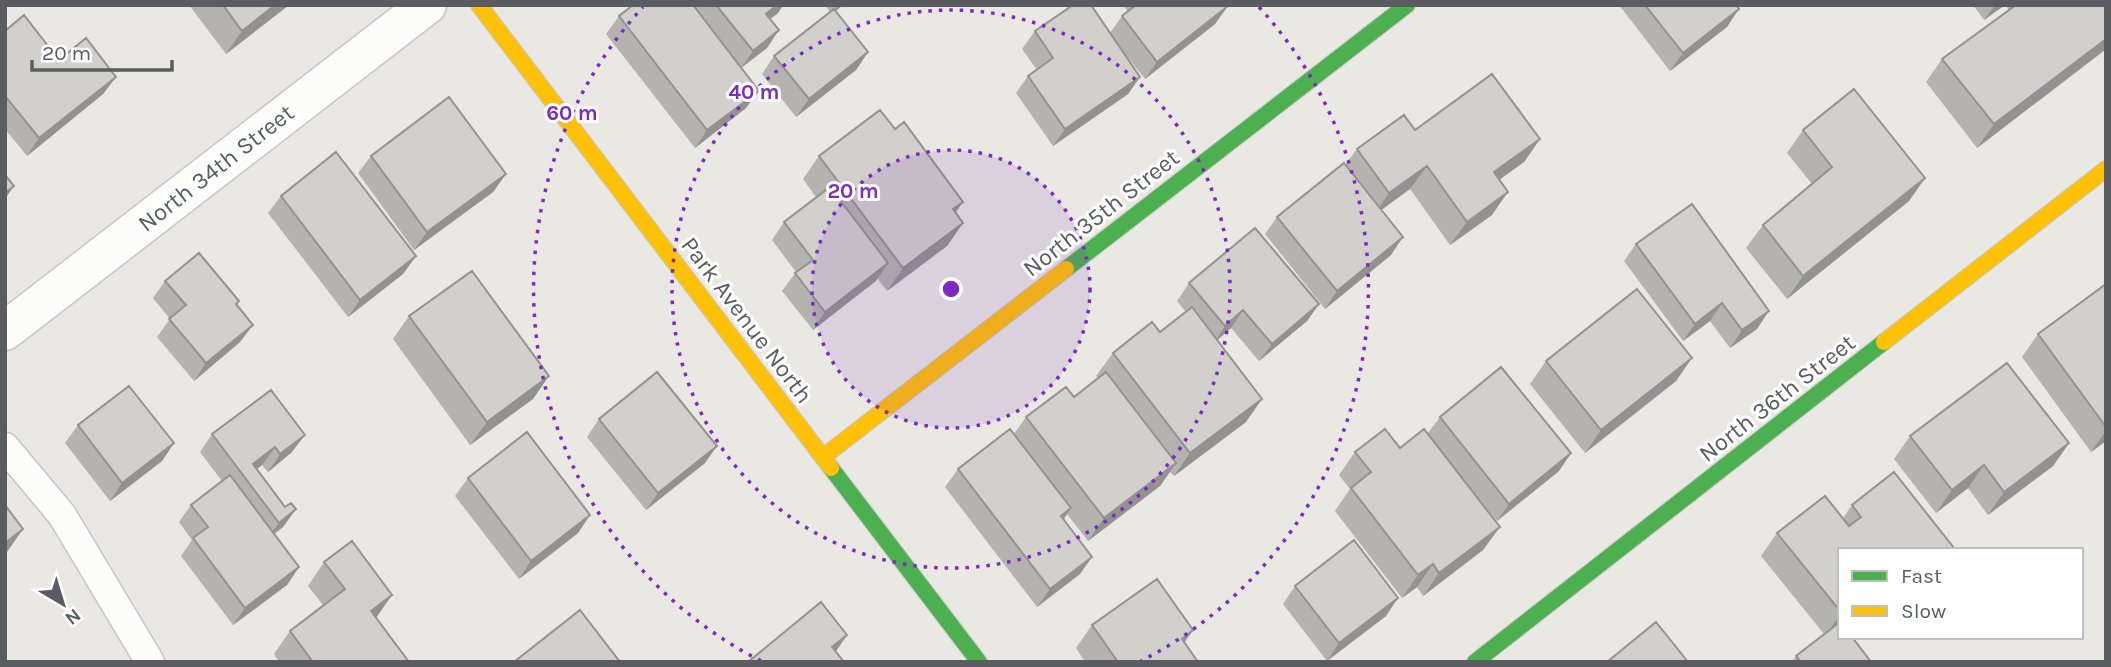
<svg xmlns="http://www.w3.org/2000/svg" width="2111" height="667" font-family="Karla,sans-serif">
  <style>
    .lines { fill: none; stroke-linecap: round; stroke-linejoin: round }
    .lane-casing { stroke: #c6c6c5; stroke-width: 31 }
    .street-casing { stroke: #c6c6c5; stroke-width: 41 }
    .fast-casing { stroke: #c5c5c3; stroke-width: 18 }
    .slow-casing { stroke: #c5c5c3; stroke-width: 18 }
    .lane { stroke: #fcfcfb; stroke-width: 28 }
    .street { stroke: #fcfcfb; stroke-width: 38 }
    .fast { stroke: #4caf50; stroke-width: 16 }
    .slow { stroke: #ffc107; stroke-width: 16 }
    .wall { fill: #b4b3b0 }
    .shaded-wall { fill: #929290 }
    .building { fill: #d1d0cd; stroke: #929290; stroke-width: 2 }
    .ring { fill: none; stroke: #7b2cbf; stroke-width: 3.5; stroke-dasharray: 3.5 7 }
    .labels { text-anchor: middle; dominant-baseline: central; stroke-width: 6; stroke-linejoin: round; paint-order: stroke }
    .street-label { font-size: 24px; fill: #595d61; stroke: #fff }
    .centre { fill: #7b2cbf; stroke: #fff; stroke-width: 3.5 }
    .ring-label { font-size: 21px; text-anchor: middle; font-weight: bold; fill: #7b2cbf; stroke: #fff; stroke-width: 6; stroke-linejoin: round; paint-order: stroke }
  </style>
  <rect width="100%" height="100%" fill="#e9e8e3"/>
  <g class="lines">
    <g class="lane-casing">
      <path id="lane" d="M5 447 62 515 150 662"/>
    </g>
    <g class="street-casing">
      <path id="street" d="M5 331 427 5"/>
    </g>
    <g class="fast-casing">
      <path id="fast" d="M1066 269 1407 5
        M831 468 979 662
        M1475 662 1884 342"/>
    </g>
    <g class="slow-casing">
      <path id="slow" d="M479 5 831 468
        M1884 342 2106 169
        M823 457 1066 269"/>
    </g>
    <use href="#lane" class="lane"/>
    <use href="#street" class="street"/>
    <use href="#fast" class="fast"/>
    <use href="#slow" class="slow"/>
  </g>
  <path class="wall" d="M189 5H289L226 54Z
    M633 5H783L778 13 770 19 767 48 741 68 746 108 695 148 606 34 619 16Z
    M825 5H843L836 11 868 52 856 70 796 117 762 74 774 56 830 12Z
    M1123 5H1227L1215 24 1145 79 1121 49 1140 77 1128 94 1053 146 1016 93 1028 76 1037 70 1022 49 1035 31 1110 33 1122 16 1128 12Z
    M1619 5H1736L1727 27 1670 71Z
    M1973 5H2005L1984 20Z
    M2005 5H2104L2106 7V48L1977 148 1926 82 1942 59 2009 10Z
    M5 31 59 60 116 77 103 94 27 156 5 129Z
    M1415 130 1540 139 1524 162 1499 180 1492 215 1450 245 1410 189 1381 210 1391 255 1325 309 1265 234 1277 217 1345 165 1357 149Z
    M1803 130 1925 178 1909 201 1787 299 1746 248 1763 225 1812 184 1787 153Z
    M371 156 506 174 493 192 414 250 358 173Z
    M819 156 955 213 963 223 947 246 887 291 877 278 813 330 782 291 796 272 772 240 784 222 816 197 803 179Z
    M281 196 416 256 403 274 348 317 268 213Z
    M1636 244 1757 329 1730 348 1710 321 1683 341 1624 261Z
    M165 281 240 342 194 381 157 337 170 319 153 298Z
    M1189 283 1319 304 1307 321 1259 361 1231 328 1217 340 1246 422 1174 476 1170 472 1160 486 1088 541 1067 514 1064 519 1080 574 1037 607 945 487 958 469 1014 434 1026 417 1074 397 1098 378 1096 376 1113 353 1160 332 1186 312 1177 301Z
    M2106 284V441L2091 452 2022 357 2038 334Z
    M409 316 533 399 470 445 393 339Z
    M1546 361 1676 381 1585 453 1530 384Z
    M271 390 292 452 268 472 262 465 257 469 285 507 296 509 283 527 274 534 299 567 287 585 233 625 181 556 192 540 179 522 191 505 222 481 200 452 212 434Z
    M1440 417 1571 453 1559 471 1497 521 1465 482 1483 550 1423 596 1417 587 1402 598 1335 511 1350 489 1339 475 1355 452 1400 448 1428 433Z
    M599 419 705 463 646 510 587 437Z
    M78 425 174 443 162 461 110 501 65 443Z
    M1910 436 2069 443 2053 466 1988 515 1968 488 1936 513 1894 459Z
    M1894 472 1840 550V637L1871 662H1792L1796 656 1824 634 1761 556 1777 533 1843 518 1852 505Z
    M468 478 590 515 578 533 519 579 455 496Z
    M324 562 376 618 409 662H279L274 654 290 631 323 605 308 586Z
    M1295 586 1386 616 1327 661 1283 604Z
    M1092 625 1193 630 1184 642 1198 662H1085L1076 648Z"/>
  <path class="shaded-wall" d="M275 5H289L226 54 242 31Z
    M777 5H783L778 13 753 32 766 14Z
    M838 5H843L832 14Z
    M1995 5H2005L1984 20Z
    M1228 6 1215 24 1145 79 1157 62Z
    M1739 9 1727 27 1670 71 1683 53Z
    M779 30 767 48 741 68 753 51Z
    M2106 39V48L2105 50 1977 148 1994 124Z
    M868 52 856 70 796 117 809 99Z
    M116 77 103 94 27 156 39 138Z
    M1140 77 1128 94 1053 146 1065 129Z
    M759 91 746 108 695 148 707 130Z
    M1540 139 1524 162 1478 195 1494 172Z
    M1427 166 1410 189 1373 216 1389 193Z
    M506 174 493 192 414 250 427 232Z
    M1925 178 1909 201 1787 299 1803 276Z
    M14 186 5 199V193Z
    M1508 192 1492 215 1450 245 1467 222Z
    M963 202 947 225 953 209Z
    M963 223 947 246 887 291 903 268Z
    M1403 237 1391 255 1325 309 1337 291Z
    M416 256 403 274 348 317 360 300Z
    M888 263 876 281 813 330 825 312Z
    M1722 303 1710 321 1683 341 1695 324Z
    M1319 304 1307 321 1259 361 1272 344Z
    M1243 310 1231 328 1213 344 1225 326Z
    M1769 311 1757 329 1730 348 1742 330Z
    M253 325 240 342 194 381 206 363Z
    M1692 358 1676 381 1585 453 1601 430Z
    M549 376 533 399 470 445 487 422Z
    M1262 399 1246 422 1174 476 1190 453Z
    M2106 431V441L2091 452Z
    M305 435 292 452 268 472 280 454Z
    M174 443 162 461 110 501 122 483Z
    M2069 443 2053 466 1988 515 2004 492Z
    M717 446 705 463 646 510 658 493Z
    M275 447 262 465 245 478 253 464Z
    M1571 453 1559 471 1497 521 1509 504Z
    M1176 463 1160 486 1088 541 1104 518Z
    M1984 465 1968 488 1936 513 1952 490Z
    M1071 508 1059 526 1061 516Z
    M296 509 283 527 266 540 279 523Z
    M590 515 578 533 519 579 531 561Z
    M1500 527 1483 550 1423 596 1439 573Z
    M23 529 7 552 5 553V543Z
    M1092 557 1080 574 1037 607 1050 589Z
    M1433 564 1417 587 1402 598 1418 575Z
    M299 567 287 585 233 625 245 608Z
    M392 595 376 618 371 611Z
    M1398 598 1386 616 1327 661 1339 643Z
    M1840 615V625L1825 636Z
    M1193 630 1177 653 1182 639Z
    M847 635 831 659 832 647Z"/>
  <path class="building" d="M223 5H275L242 31Z
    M633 5H693L759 91 707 130 619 16Z
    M716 5H777L766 14 779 30 753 51Z
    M1073 5H1091L1140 77 1065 129 1028 76 1053 58 1035 31Z
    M1136 5H1227L1228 6 1157 62 1122 16Z
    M1645 5H1736L1739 9 1683 53Z
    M2016 5H2104L2106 7V39L1994 124 1942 59Z
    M834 9 868 52 809 99 774 56Z
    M24 15 59 60 86 38 116 77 39 138 5 96V31Z
    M1492 74 1540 139 1494 172 1508 192 1467 222 1427 166 1389 193 1357 149 1404 115 1415 130Z
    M1854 89 1925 178 1803 276 1763 225 1832 167 1803 130Z
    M449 97 506 174 427 232 371 156Z
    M880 110 895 129 904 122 963 202 953 209 963 223 903 268 819 156Z
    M336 152 416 256 360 300 281 196Z
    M1344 163 1403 237 1337 291 1277 217Z
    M5 175 14 186 5 193Z
    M830 187 888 263 825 312 795 273 813 260 784 222Z
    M1692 204 1769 311 1742 330 1722 303 1695 324 1636 244Z
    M1255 228 1319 304 1272 344 1243 310 1225 326 1189 283Z
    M199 253 239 301 236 304 253 325 206 363 169 319 186 305 165 281Z
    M472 271 549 376 487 422 409 316Z
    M2106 284V427L2038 334Z
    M1637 289 1692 358 1601 430 1546 361Z
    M1192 307 1262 399 1190 453 1113 353 1152 322 1160 332Z
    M2007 363 2069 443 2004 492 1984 465 1952 490 1910 436Z
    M1501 367 1571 453 1509 504 1440 417Z
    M657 372 717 446 658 493 599 419Z
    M1106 372 1176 463 1104 518 1026 417 1066 387 1074 397Z
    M129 386 174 443 122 483 78 425Z
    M271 390 305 435 280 454 275 447 253 464 285 507 291 503 296 509 279 523 212 434Z
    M1010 429 1071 508 1061 516 1092 557 1050 589 958 469Z
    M1385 429 1400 448 1424 429 1500 527 1439 573 1433 564 1418 575 1351 488 1371 472 1355 452Z
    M527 432 590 515 531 561 468 478Z
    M1894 472 1954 548 1951 550H1840V611L1777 533 1825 496 1849 526 1861 517 1852 505Z
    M230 475 299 567 245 608 193 538 208 527 191 505Z
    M5 505 23 529 5 543Z
    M1354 540 1398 598 1339 643 1295 586Z
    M352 541 392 595 371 611 409 662H313L290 631 345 589 324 562Z
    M1157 579 1193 630 1182 639 1198 662H1118L1092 625Z
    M821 602 847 635 832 647 844 662H748Z
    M580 610 620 662H514Z
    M1656 622 1688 662H1607Z
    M1840 622V637H1852L1871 662H1801L1796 656Z"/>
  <circle cx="951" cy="289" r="139" fill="#7b2cbf" fill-opacity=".12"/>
  <g class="ring">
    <circle cx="951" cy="289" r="139"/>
    <circle cx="951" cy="289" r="279"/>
    <path d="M761 661A418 418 0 0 1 643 7M1259 7A418 418 0 0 1 1141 661"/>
  </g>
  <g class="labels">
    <g class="street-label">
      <text transform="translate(216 168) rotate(-38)">North 34th Street</text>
      <text transform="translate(1101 213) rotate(-38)">North 35th Street</text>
      <text transform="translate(747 320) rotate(53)">Park Avenue North</text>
      <text transform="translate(1777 398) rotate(-38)">North 36th Street</text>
    </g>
  </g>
  <circle cx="951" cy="289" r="10" class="centre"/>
  <g class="ring-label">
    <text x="754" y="99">40 m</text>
    <text x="572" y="120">60 m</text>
    <text x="853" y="198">20 m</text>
  </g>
  <rect width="2111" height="667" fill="none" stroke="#595d61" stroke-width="14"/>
  <rect x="1838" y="548" width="245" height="91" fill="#ffffff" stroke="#bdbec0" stroke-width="2"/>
  <rect x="1852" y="571" width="35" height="10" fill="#4caf50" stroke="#bdbec0" stroke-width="2"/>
  <text x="1901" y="583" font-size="21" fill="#595d61">Fast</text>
  <rect x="1852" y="606" width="35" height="10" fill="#ffc107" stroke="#bdbec0" stroke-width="2"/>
  <text x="1901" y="618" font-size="21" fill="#595d61">Slow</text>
  <g transform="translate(63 604) rotate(142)" stroke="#ffffff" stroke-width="5" paint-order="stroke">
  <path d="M0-5L12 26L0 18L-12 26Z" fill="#595d61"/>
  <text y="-10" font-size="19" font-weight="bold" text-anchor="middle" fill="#595d61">N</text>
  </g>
  <path d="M32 60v10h140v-10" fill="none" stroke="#595d61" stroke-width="3.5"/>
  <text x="42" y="60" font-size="21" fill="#595d61" stroke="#ffffff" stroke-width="5" paint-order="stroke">20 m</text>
</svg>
